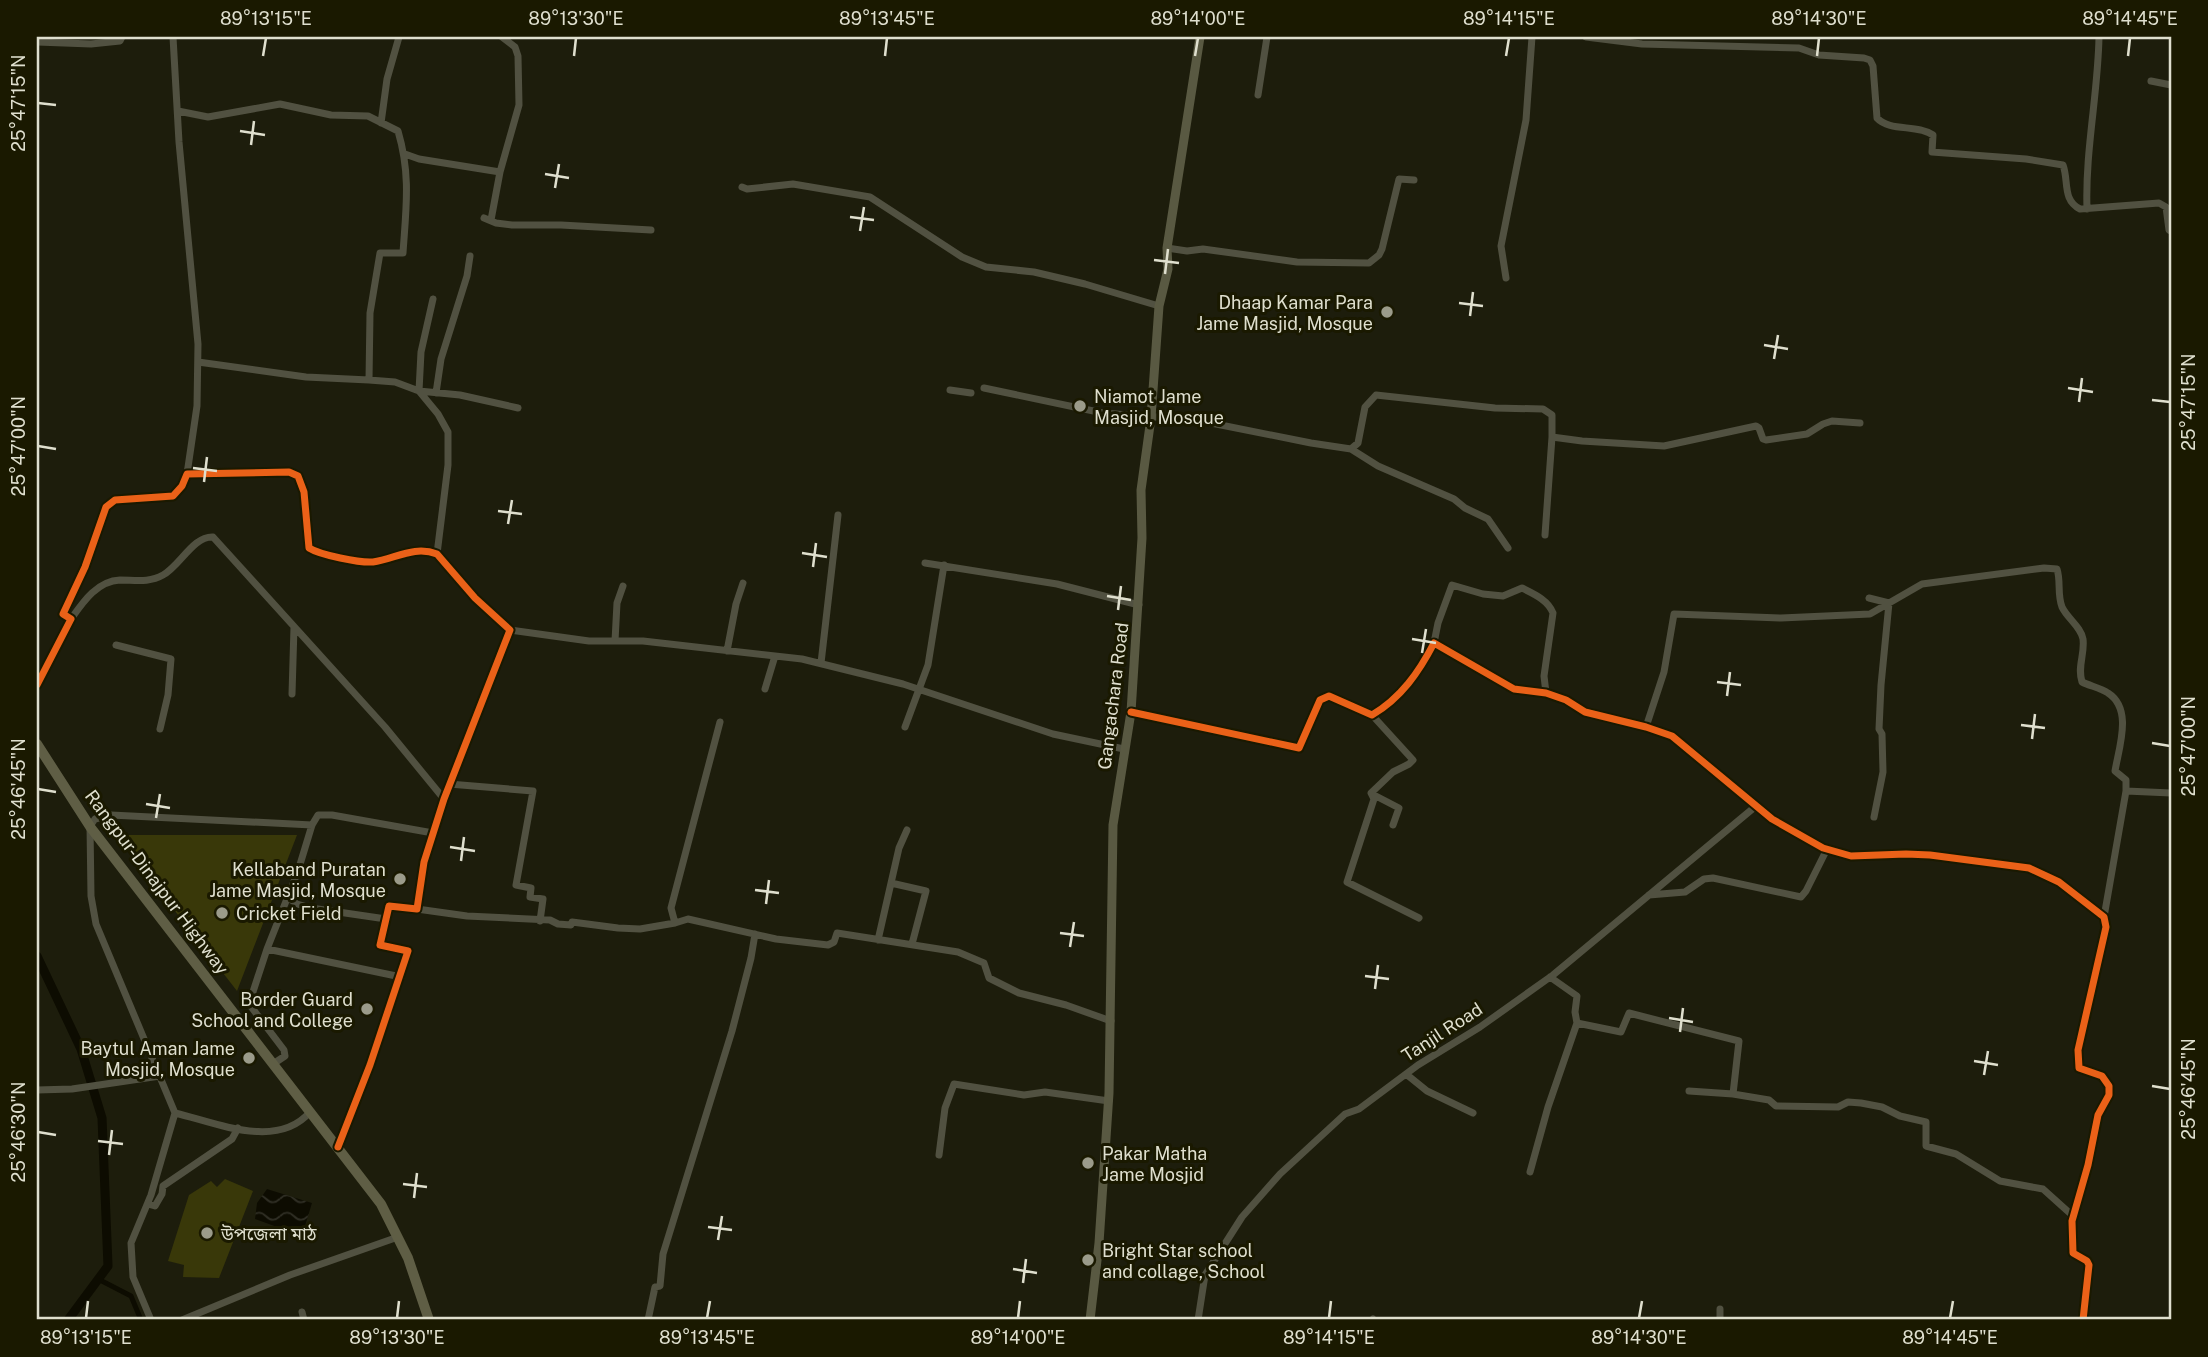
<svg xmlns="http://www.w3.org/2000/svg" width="2208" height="1357" font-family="'Public Sans','Noto Sans Bengali',sans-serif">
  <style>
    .pitch { fill: #393809 }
    .water { fill: url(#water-waves) }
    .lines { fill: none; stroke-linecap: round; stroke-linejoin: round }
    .canal { stroke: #0d0c01; stroke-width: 5 }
    .river { stroke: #0d0c01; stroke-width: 9 }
    .minor { stroke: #515141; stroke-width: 7 }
    .major { stroke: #595942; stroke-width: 9 }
    .highway { stroke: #5f5e45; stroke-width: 10 }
    .cycleway-casing { stroke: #1a1900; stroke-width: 11 }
    .cycleway { stroke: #ea6118; stroke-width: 7 }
    .ticks { fill: none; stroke: #dfdfce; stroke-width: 2.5 }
    .poi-dot { fill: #9b9b8a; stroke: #1a1900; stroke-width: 2.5 }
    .labels { text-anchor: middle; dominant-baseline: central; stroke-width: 6; stroke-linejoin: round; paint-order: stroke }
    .poi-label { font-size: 18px; fill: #dfdfce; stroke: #1a1900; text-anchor: start }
    .street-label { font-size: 18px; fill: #dfdfce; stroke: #1a1900 }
    .neatline { fill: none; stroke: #dfdfce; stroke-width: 2.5 }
    .ticks-label { font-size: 18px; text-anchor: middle; fill: #dfdfce }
  </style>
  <defs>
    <pattern id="water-waves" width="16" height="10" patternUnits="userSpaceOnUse" patternTransform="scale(1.75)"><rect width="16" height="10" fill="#0d0c01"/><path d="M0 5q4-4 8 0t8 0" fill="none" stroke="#302f25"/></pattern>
  </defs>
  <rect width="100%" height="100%" fill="#1d1d0c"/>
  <path class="pitch" d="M116 835H297L237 991Z
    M225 1179 253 1191 219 1278 183 1277 184 1265 168 1261 189 1195 211 1181 217 1187Z"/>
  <path class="water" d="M267 1189 312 1203 302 1236 255 1219 257 1203Z"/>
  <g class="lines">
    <path class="canal" d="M98 1279 131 1296 141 1320"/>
    <path class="river" d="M37 956 81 1049 102 1118 108 1266 68 1320"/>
    <path class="minor" d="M173 37 179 142 198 344 197 406 187 474
      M1586 37 1642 44 1799 48 1819 55 1864 58 1870 60 1873 66 1877 118C1890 132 1917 124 1933 135L1932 152 2026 159 2063 165C2069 181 2062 200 2080 209L2159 203 2166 207 2169 230 2171 231
      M37 42 91 44 120 41 122 37
      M2151 81 2171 85
      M1258 95 1267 37
      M178 111 208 117 280 104 331 115 368 116 398 131C411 175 406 208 403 253H380L370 313 369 380 306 377 198 362
      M381 123 387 79 399 37
      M405 154 419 159 500 172
      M742 187 747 189 793 184 870 197 962 257 986 267 1034 272 1085 284 1159 306
      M2087 209C2085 151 2098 94 2099 37
      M484 218 496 223 512 225H561L651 230
      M491 220 500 172 519 105 518 56 515 47 502 37
      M1167 248 1187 251 1203 249 1297 262 1369 263 1379 255 1382 249 1399 179 1414 180
      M1506 278 1501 246 1526 120 1532 37
      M433 299 421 352 419 391 460 395 518 408
      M369 380 395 382 419 391 438 414 448 432V465L437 554
      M984 388 1103 413 1196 420 1311 443 1351 449 1358 443 1365 407 1376 395 1495 408 1543 409 1552 415V437L1582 441 1664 446 1756 426 1759 428 1763 439 1766 440 1807 434 1823 424 1832 421 1860 423
      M950 390 971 393
      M436 393 441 359 467 276 470 256
      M1351 449 1378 466 1454 499 1465 508 1488 519 1508 548
      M1545 535 1552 437
      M925 563 1057 584 1139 605
      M1869 598 1889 603 1881 685 1879 729 1882 734 1883 772 1874 817
      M71 619C83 602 97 581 120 580 135 580 149 583 163 575 180 566 193 536 213 537L385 727 444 799
      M510 630 589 641H643L802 659 903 684 1053 734 1124 749
      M615 641 617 603 623 586
      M1434 643 1438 623 1452 585 1483 594 1503 596 1522 588C1534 594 1548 600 1553 613L1544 676 1546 693
      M116 645 171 659 168 695 160 729
      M727 651 736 604 743 583
      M821 663 838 515
      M37 685 71 619 63 614 85 567 106 507 115 500 173 496 182 486 187 474 289 472 298 476 304 492 309 548C320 555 360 563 373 562 395 559 414 545 437 554L475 598 510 630 444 799 424 862 417 909 389 906 380 945 408 951 370 1065 338 1147
      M765 689 775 656
      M292 694 294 627
      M1131 712 1299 748 1320 700 1329 696 1372 715C1401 698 1419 672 1434 643L1514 689 1546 693 1566 700 1585 712 1646 727 1672 736 1772 819 1823 848 1851 856 1906 854 1930 855 2029 868 2059 882 2104 917 2106 927 2078 1050 2079 1068 2102 1076 2109 1086V1095L2098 1115 2088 1165 2072 1221 2073 1253 2087 1261 2089 1265 2083 1320
      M1372 715 1413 760 1409 764 1393 772 1371 793 1374 799 1347 882 1419 918
      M905 727 928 665 944 565
      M1646 727 1664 672 1674 614 1781 618 1870 614 1922 584 2044 568 2057 569C2061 581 2057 594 2062 607 2067 618 2081 627 2083 639 2085 655 2077 666 2082 682 2090 686 2101 688 2108 693 2133 709 2119 747 2115 771L2126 780V791L2171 793
      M449 784 533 791 516 885 531 888 530 897 543 899 540 921
      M1372 794 1399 808 1393 825
      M891 883 926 891 912 944
      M1649 895 1685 892 1704 879 1713 878 1801 897 1806 891 1827 849
      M287 897 297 904 311 908 386 919
      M417 909 467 916 550 920 558 924 571 925 572 922 618 928 640 929 675 923 688 919 776 939 828 945 834 942 837 933 958 952 984 963 989 978 1019 993 1066 1005 1111 1021
      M2104 917 2126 791
      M675 923 671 908 720 722
      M878 940 899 848 907 830
      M267 949 298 871 312 825 318 815H332L433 833
      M1577 1023 1621 1032 1629 1013 1739 1041 1733 1094 1689 1091
      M273 1064 285 1056 284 1050 249 1004 267 949 401 977
      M1406 1074 1427 1091 1473 1113
      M37 1090 72 1089 160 1076
      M1733 1094 1769 1100 1776 1106 1838 1107 1848 1102 1861 1103 1882 1107 1900 1116 1926 1122V1146L1956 1154 2000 1181 2043 1189 2073 1216
      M310 1112C277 1150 217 1123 175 1113L96 924 91 896 90 826 95 819 111 815 312 825
      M939 1155 945 1108 954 1084 1024 1095 1045 1092 1109 1101
      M1530 1172 1548 1107 1577 1023 1575 1012 1577 996 1550 977
      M148 1204 155 1206 162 1194 163 1186 232 1139 238 1128
      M302 1312 304 1320
      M151 1320 133 1277 131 1243 151 1195 175 1113
      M182 1320 290 1275 398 1237
      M648 1320 655 1287 660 1286 663 1254 732 1031 751 958 755 934
      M1198 1320 1205 1275 1242 1217 1280 1174 1345 1114 1359 1109 1418 1065 1480 1027 1553 975 1756 806
      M1372 1320 1373 1319
      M1720 1320V1309"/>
    <path class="major" d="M1090 1320 1099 1243 1109 1093 1113 825 1131 712 1142 538 1141 490 1151 418 1159 306 1168 269 1167 248 1200 37"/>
    <path class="highway" d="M37 744 91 828 381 1204 408 1258 429 1320"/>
    <g class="cycleway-casing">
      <path id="cycleway" d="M37 685 71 619 63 614 85 567 106 507 115 500 173 496 182 486 187 474 289 472 298 476 304 492 309 548C320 555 360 563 373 562 395 559 414 545 437 554L475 598 510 630 444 799 424 862 417 909 389 906 380 945 408 951 370 1065 338 1147
        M1131 712 1299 748 1320 700 1329 696 1372 715C1401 698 1419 672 1434 643L1514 689 1546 693 1566 700 1585 712 1646 727 1672 736 1772 819 1823 848 1851 856 1906 854 1930 855 2029 868 2059 882 2104 917 2106 927 2078 1050 2079 1068 2102 1076 2109 1086V1095L2098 1115 2088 1165 2072 1221 2073 1253 2087 1261 2089 1265 2083 1320"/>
    </g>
    <use href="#cycleway" class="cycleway"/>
  </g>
  <path class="ticks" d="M263 56 266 38M574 56 576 38M885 56 887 38M1195 56 1198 38M1506 56 1509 38M1817 56 1819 38M2128 56 2130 38M38 103 56 105M240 131 265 135M251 145 254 121M545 174 569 178M555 188 559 164M850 217 874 220M860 231 864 207M1154 260 1179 263M1165 274 1168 249M1459 303 1483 306M1470 316 1473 292M1764 345 1788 349M1774 359 1778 335M2068 388 2093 392M2152 400 2170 402M2079 402 2082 378M38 446 56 449M193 468 217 471M204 482 207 457M498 511 522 514M508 524 512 500M802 553 827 557M813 567 816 543M1107 596 1131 600M1118 610 1121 586M1412 639 1436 643M1422 653 1426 629M1717 682 1741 685M1727 696 1730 672M2021 725 2045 728M2032 739 2035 714M2152 743 2170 746M38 789 56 792M146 804 170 808M156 818 160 794M450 847 475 851M461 861 464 837M755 890 779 893M766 904 769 880M1060 933 1084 936M1070 947 1074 922M1365 976 1389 979M1375 989 1378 965M1669 1018 1693 1022M1680 1032 1683 1008M1974 1061 1998 1065M1984 1075 1988 1051M2152 1086 2170 1089M38 1132 56 1135M98 1141 123 1144M109 1155 112 1130M403 1184 427 1187M414 1198 417 1173M708 1227 732 1230M718 1240 722 1216M1013 1269 1037 1273M1023 1283 1026 1259M86 1318 88 1301M397 1318 399 1301M707 1318 710 1301M1018 1318 1020 1301M1329 1318 1331 1301M1639 1318 1642 1301M1950 1318 1953 1301"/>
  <g class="poi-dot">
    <circle cx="1387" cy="312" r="7"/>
    <circle cx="1080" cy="406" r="7"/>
    <circle cx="400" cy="879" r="7"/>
    <circle cx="222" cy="913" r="7"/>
    <circle cx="367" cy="1009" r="7"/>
    <circle cx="249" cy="1058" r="7"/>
    <circle cx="1088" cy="1163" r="7"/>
    <circle cx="207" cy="1233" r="7"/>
    <circle cx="1088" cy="1260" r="7"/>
  </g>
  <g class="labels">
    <g class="poi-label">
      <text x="1373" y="302" text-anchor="end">Dhaap Kamar Para<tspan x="1373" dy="21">Jame Masjid, Mosque</tspan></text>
      <text x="1094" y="396">Niamot Jame<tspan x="1094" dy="21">Masjid, Mosque</tspan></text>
      <text x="386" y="869" text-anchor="end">Kellaband Puratan<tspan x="386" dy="21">Jame Masjid, Mosque</tspan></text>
      <text x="236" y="913">Cricket Field</text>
      <text x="353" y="999" text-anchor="end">Border Guard<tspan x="353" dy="21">School and College</tspan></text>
      <text x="235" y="1048" text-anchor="end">Baytul Aman Jame<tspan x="235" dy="21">Mosjid, Mosque</tspan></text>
      <text x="1102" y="1153">Pakar Matha<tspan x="1102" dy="21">Jame Mosjid</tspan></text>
      <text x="221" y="1233">উপজেলা মাঠ</text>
      <text x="1102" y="1250">Bright Star school<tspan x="1102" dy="21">and collage, School</tspan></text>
    </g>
    <g class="street-label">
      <text transform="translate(1113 696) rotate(-83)">Gangachara Road</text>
      <text transform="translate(157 882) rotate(53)">Rangpur-Dinajpur Highway</text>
      <text transform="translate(1442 1032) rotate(-33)">Tanjil Road</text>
    </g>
  </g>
  <rect width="2208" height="1357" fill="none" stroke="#1a1900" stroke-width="77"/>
  <rect x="38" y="38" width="2132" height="1280" class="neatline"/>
  <g class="ticks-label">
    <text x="266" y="25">89°13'15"E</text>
    <text x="576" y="25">89°13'30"E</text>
    <text x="887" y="25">89°13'45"E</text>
    <text x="1198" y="25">89°14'00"E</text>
    <text x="1509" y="25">89°14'15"E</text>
    <text x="1819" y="25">89°14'30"E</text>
    <text x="2130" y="25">89°14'45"E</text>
    <text transform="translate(19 103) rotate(-90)" y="6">25°47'15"N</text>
    <text transform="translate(2189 402) rotate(-90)" y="6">25°47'15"N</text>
    <text transform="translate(19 446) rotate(-90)" y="6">25°47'00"N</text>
    <text transform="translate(2189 746) rotate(-90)" y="6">25°47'00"N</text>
    <text transform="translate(19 789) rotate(-90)" y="6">25°46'45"N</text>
    <text transform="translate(2189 1089) rotate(-90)" y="6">25°46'45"N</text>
    <text transform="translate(19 1132) rotate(-90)" y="6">25°46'30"N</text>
    <text x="86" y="1344">89°13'15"E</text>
    <text x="397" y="1344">89°13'30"E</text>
    <text x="707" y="1344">89°13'45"E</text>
    <text x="1018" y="1344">89°14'00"E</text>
    <text x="1329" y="1344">89°14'15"E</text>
    <text x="1639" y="1344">89°14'30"E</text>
    <text x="1950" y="1344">89°14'45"E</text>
  </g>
</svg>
